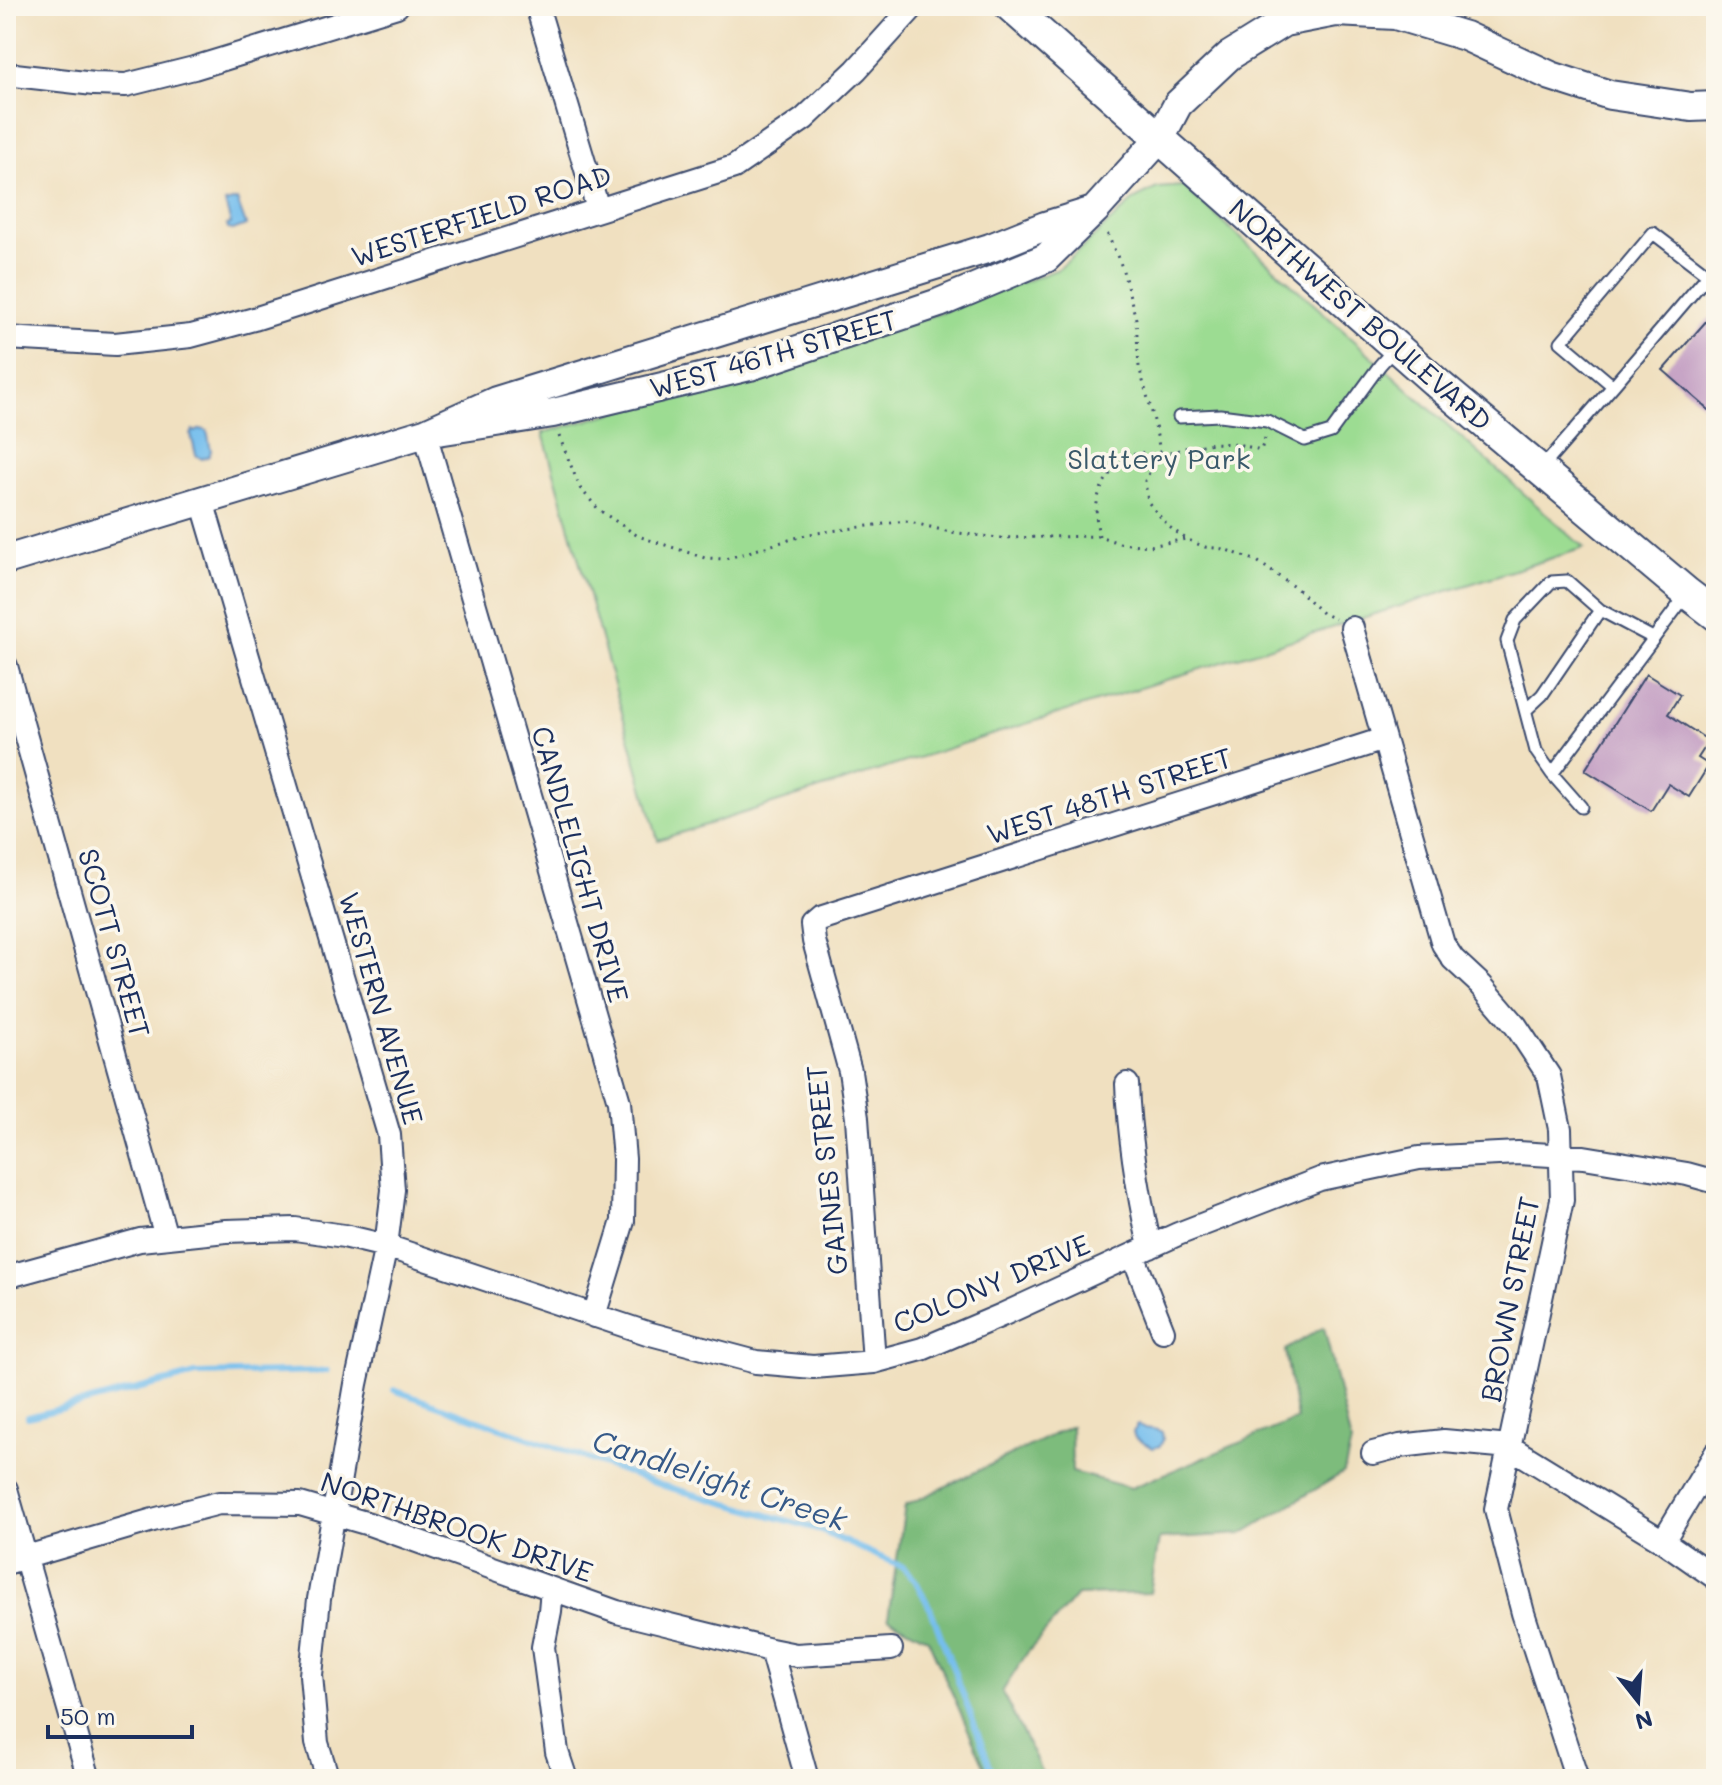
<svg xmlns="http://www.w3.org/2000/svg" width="1722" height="1785" font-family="Mali,sans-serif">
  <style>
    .green { fill: #9cdc92; stroke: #5c8678; stroke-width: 2 }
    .forest { fill: #7dbc7c; stroke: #4c766d; stroke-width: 2 }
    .water { fill: #74beed; stroke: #4876a6; stroke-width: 2 }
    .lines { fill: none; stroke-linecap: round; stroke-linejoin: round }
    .stream { stroke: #74beed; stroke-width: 6 }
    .building { fill: #c29dc2 }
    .service-casing { stroke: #3b4a6d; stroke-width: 15 }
    .minor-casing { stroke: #3b4a6d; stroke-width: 26 }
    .tertiary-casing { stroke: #3b4a6d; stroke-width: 32 }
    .secondary-casing { stroke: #3b4a6d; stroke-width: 34 }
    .path { stroke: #3b4a6d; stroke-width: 3; stroke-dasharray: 2 6; stroke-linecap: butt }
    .service { stroke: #fff; stroke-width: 11 }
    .minor { stroke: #fff; stroke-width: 22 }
    .tertiary { stroke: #fff; stroke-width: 28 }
    .secondary { stroke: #fff; stroke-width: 30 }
    .labels { text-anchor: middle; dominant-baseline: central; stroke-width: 7; stroke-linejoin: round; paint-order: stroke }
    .street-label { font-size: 28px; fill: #1b2f5e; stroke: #fbf7ec }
    .park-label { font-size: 28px; fill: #3b5a6b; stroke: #fbf7ec }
    .water-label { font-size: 30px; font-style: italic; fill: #365a89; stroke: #fbf7ec }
  </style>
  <rect width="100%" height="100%" fill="#fbf7ec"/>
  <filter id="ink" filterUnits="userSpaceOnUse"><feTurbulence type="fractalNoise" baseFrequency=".0125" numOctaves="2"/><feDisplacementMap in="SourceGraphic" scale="16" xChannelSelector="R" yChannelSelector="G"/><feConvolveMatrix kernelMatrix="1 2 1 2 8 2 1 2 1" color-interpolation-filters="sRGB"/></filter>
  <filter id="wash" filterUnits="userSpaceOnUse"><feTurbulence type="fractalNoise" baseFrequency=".006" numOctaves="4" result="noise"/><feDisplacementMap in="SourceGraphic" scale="32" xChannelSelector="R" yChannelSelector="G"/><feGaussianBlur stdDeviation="1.8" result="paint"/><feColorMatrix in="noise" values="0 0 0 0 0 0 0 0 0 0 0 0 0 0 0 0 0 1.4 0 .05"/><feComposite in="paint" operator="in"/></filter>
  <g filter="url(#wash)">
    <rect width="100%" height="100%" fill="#f0e0c0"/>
    <path class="green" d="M1183 186 1584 548 658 840 543 433 859 342 1059 269 1135 199 1157 188Z"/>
    <path class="forest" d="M1324 1327 1351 1443 1344 1472 1242 1534 1159 1539 1150 1593 1077 1595 1027 1653 1002 1692 1038 1764 1044 1779H990L928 1639 888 1618 905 1506 1071 1426 1072 1472 1131 1488 1297 1419 1285 1350Z"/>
    <path class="water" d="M237 200 246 225 233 230 228 229 227 225 231 224 225 203Z
      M201 429 207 431 211 451 209 456 202 459 196 455 191 435 193 430 195 432Z
      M1139 1424 1140 1427C1148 1430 1155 1427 1162 1432L1163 1440 1160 1446 1153 1448 1135 1438 1133 1432 1136 1428V1425Z"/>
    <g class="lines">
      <path class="stream" d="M394 1390 664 1486 814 1528 903 1567 915 1580 931 1610 995 1779
        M28 1417 196 1374 327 1371"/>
    </g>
    <g id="blocks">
      <path class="building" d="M1716 310V416L1663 370Z
        M1646 674 1680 695 1668 714 1709 741 1698 758 1709 765 1689 797 1668 784 1651 811 1585 770Z"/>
    </g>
  </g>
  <g filter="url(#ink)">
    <use href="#blocks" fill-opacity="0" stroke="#3b4a6d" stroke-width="2"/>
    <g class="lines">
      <g class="service-casing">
        <path id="service" d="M1653 233 1708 275 1613 386 1561 342Z
          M1179 417 1220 415 1267 421 1305 440 1331 432 1380 365 1396 347
          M1541 469 1613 386
          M1526 710 1542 695 1600 610
          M1552 774 1687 594
          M1581 807 1552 774 1536 751 1507 641 1515 620 1551 582 1567 581 1600 610 1653 638"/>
      </g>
      <g class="minor-casing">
        <path id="minor" d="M537 6 598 209
          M6 74 94 84 126 85 194 68 397 6
          M6 338 115 344 191 336 254 319 734 167 804 119 856 70 914 6
          M425 433 619 1102 624 1159 623 1221 594 1316
          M202 501 389 1135 393 1190 386 1246 356 1384 319 1599 311 1675 317 1743 328 1779
          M1352 628 1443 944 1453 959 1481 985 1516 1026 1549 1076 1560 1129 1562 1200 1496 1509 1523 1613 1577 1779
          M6 666 166 1237
          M1127 1084C1129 1139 1138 1192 1150 1247
          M1133 1255 1163 1331
          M6 1277 140 1240 226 1231 295 1229 344 1236 386 1246 647 1333 756 1362 813 1367 874 1362 922 1349 1002 1315 1178 1234 1320 1179 1419 1158 1518 1153 1584 1157 1687 1174 1716 1182
          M874 1362 857 1118 850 1071 814 941 812 925 819 919 1384 739
          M1373 1453 1400 1446 1444 1441 1510 1447 1663 1541 1716 1578
          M6 1489 89 1779
          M1663 1541 1716 1453
          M6 1563 153 1520 219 1503 300 1504 369 1524 617 1612 771 1650 796 1655 891 1649
          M552 1589 550 1611 543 1647 557 1752 566 1779
          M771 1650 807 1779"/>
      </g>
      <g class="tertiary-casing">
        <path id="tertiary" d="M425 433 553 413 750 366 939 303 1046 258 1095 210 1160 138 1178 104 1229 56 1284 22 1336 12 1395 15 1465 36 1551 76 1610 95 1691 107 1716 106
          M6 560 425 433 496 401 990 248 1045 226 1090 212"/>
      </g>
      <g class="secondary-casing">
        <path id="secondary" d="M1010 6 1439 385 1687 593 1716 615"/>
      </g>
      <path class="path" d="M559 436 580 488 599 510 638 536 705 558 725 559 809 534 906 521 950 532 998 538 1099 536 1119 543 1150 546 1186 539
        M1265 438 1261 450 1237 444 1213 443 1185 448 1161 456 1153 465 1145 481 1148 502 1168 526 1186 539 1205 547 1224 549 1257 561 1298 590 1322 613 1335 619
        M1099 536C1097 526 1095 514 1097 503 1099 485 1117 459 1136 454 1144 451 1153 454 1161 456L1153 416 1139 367 1136 319 1122 267 1107 233"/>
      <use href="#service" class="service"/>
      <use href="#minor" class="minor"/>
      <use href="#tertiary" class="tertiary"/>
      <use href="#secondary" class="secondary"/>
    </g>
  </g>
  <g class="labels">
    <g class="street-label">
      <text transform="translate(481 215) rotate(-18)">WESTERFIELD ROAD</text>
      <text transform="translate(1361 314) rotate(41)">NORTHWEST BOULEVARD</text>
      <text transform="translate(773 353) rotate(-16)">WEST 46TH STREET</text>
      <text transform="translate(1109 795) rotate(-18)">WEST 48TH STREET</text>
      <text transform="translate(581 864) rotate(74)">CANDLELIGHT DRIVE</text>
      <text transform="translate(115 943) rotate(74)">SCOTT STREET</text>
      <text transform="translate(382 1008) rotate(74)">WESTERN AVENUE</text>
      <text transform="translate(826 1170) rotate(-96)">GAINES STREET</text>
      <text transform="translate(991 1283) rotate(-23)">COLONY DRIVE</text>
      <text transform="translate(1509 1299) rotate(-79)">BROWN STREET</text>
      <text transform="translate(457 1526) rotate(19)">NORTHBROOK DRIVE</text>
    </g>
    <g class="park-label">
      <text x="1159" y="458">Slattery Park</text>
    </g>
    <g class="water-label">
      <text transform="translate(720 1479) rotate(18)">Candlelight Creek</text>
    </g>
  </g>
  <rect width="1722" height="1785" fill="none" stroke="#fbf7ec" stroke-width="32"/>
  <g transform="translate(1638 1701) rotate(163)" stroke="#fbf7ec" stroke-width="6" paint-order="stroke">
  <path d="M0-6L14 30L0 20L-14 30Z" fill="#1b2f5e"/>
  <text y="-12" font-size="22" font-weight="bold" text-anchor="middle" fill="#1b2f5e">N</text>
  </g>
  <path d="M48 1725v12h144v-12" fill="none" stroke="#1b2f5e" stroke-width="4"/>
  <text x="60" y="1725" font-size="24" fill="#1b2f5e" stroke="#fbf7ec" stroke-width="6" paint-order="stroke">50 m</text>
</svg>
